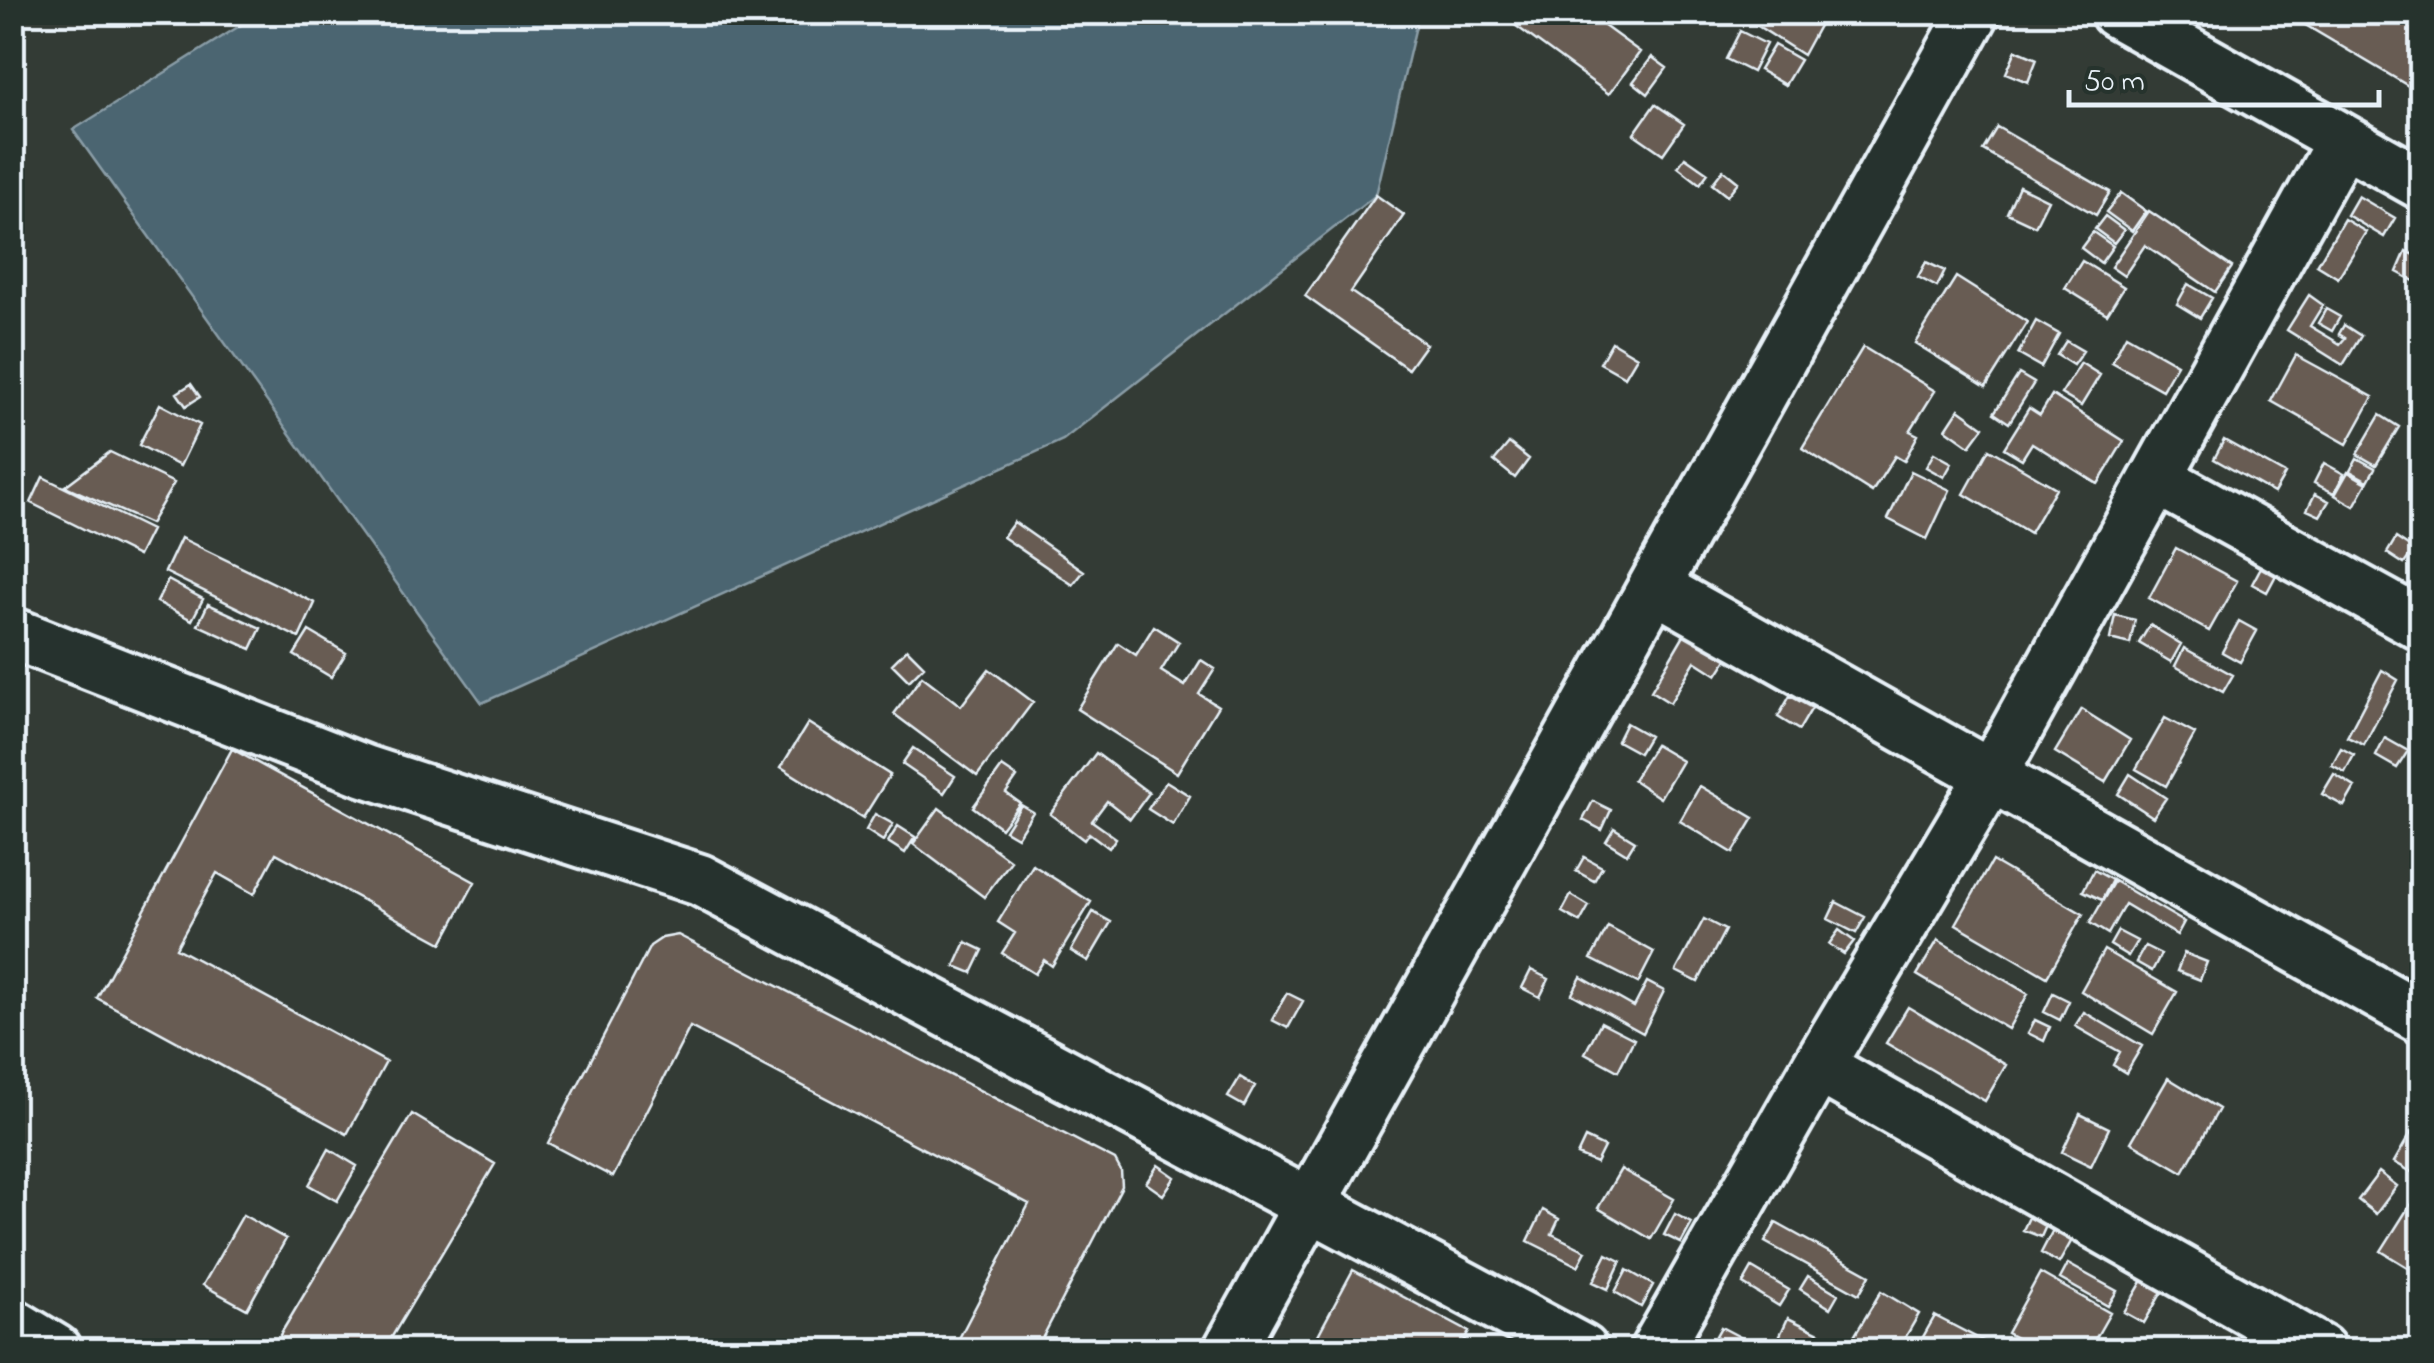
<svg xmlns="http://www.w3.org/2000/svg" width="2434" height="1363" font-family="'Indie Flower',sans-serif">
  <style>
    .water { fill: #4c6571; stroke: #8a9da7; stroke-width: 2.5 }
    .building { fill: #675c53; stroke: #e8f1f8; stroke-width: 2.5 }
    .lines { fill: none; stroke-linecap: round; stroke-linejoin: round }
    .minor-casing { stroke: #e8f1f8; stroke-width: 58 }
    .minor { stroke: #26332d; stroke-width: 50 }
  </style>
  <rect width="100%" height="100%" fill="#333b35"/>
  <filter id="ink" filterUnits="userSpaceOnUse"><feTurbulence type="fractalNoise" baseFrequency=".01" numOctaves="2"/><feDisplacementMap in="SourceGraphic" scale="20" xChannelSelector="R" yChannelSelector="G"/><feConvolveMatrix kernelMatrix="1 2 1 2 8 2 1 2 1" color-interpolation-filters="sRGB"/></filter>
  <g filter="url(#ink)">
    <path class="water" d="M262 12H1419V13L1376 195 1063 440 482 703 73 130Z"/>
    <path class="building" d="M1497 12H1585L1640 52 1609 94Z
      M1736 12H1804L1821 22 1803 55Z
      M2301 12H2390L2422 31V94L2297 20Z
      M1740 31 1766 44 1752 72 1726 59Z
      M1774 45 1800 60 1785 85 1759 70Z
      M2016 50 2037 59 2028 82 2006 73Z
      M1652 57 1667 68 1648 94 1633 82Z
      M1655 104 1684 124 1663 154 1634 134Z
      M1997 127 2110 192 2096 215 1983 150Z
      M1685 157 1708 173 1700 184 1678 167Z
      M1723 170 1738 182 1727 196 1712 184Z
      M2019 186 2048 200 2035 226 2007 213Z
      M2121 193 2146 211 2132 231 2106 212Z
      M1376 195 1404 215 1351 292 1426 344 1408 369 1305 296Z
      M2358 196 2395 218 2384 237 2347 215Z
      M2149 211 2232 267 2215 292 2145 245 2124 276 2111 267Z
      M2105 216 2124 230 2114 243 2095 229Z
      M2344 219 2366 232 2338 278 2317 265Z
      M2093 232 2113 246 2101 263 2081 248Z
      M2406 251 2422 258 2418 283 2397 272Z
      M2082 261 2124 287 2107 314 2065 288Z
      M1926 262 1945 271 1937 287 1918 277Z
      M1956 277 2027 322 1986 387 1915 343Z
      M2188 284 2212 298 2200 318 2177 304Z
      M2309 295 2323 305 2310 326 2340 344 2345 338 2339 334 2344 325 2361 336 2343 365 2287 330Z
      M2326 309 2340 317 2332 331 2318 323Z
      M2036 321 2059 334 2041 367 2018 354Z
      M2126 335 2177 364 2162 390 2112 362Z
      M2066 341 2083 351 2073 365 2057 355Z
      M1612 342 1637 357 1625 377 1600 363Z
      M1863 347 1935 391 1910 431 1918 435 1904 461 1895 456 1872 492 1802 448Z
      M2296 355 2373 397 2347 444 2271 401Z
      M2081 363 2100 375 2081 406 2061 394Z
      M2019 374 2034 383 2009 423 1994 413Z
      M191 384 200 397 186 406 177 393Z
      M2052 395 2124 441 2098 484 2032 443 2022 459 2004 448 2029 408 2040 415Z
      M160 404 200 425 180 466 139 445Z
      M1959 409 1984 427 1970 446 1946 429Z
      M2380 415 2399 427 2376 465 2357 454Z
      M2224 440 2285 474 2274 493 2214 459Z
      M1509 443 1529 459 1515 478 1494 461Z
      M1989 449 2056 488 2030 533 1964 494Z
      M110 452 174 483 150 524 65 486Z
      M1934 453 1952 463 1944 477 1926 467Z
      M2357 458 2375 468 2368 481 2350 471Z
      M2324 463 2344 474 2334 493 2314 483Z
      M1911 471 1950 490 1927 539 1888 519Z
      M2348 472 2367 483 2354 506 2335 495Z
      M43 477 151 530 138 556 31 503Z
      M2315 494 2329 501 2320 516 2307 510Z
      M1014 522 1084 571 1073 585 1003 537Z
      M181 538 315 603 299 638 165 572Z
      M2396 538 2414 550 2404 564 2387 553Z
      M2176 548 2237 581 2209 631 2149 598Z
      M2268 554 2283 562 2267 592 2252 584Z
      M168 580 203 599 192 620 157 602Z
      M208 604 261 628 251 649 198 625Z
      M2115 615 2135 620 2130 644 2110 639Z
      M2239 621 2257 631 2240 662 2222 652Z
      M2150 625 2181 644 2171 662 2139 643Z
      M1154 626 1179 642 1161 671 1185 686 1201 660 1215 669 1199 694 1218 706 1177 773 1077 709 1118 643 1136 655Z
      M309 631 346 653 331 677 294 655Z
      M1685 633 1728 658 1717 675 1695 661 1670 703 1651 691Z
      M2184 648 2233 675 2223 692 2175 666Z
      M907 649 924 666 909 681 892 664Z
      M989 669 1033 702 977 776 894 714 922 676 961 706Z
      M2382 670 2398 680 2364 745 2347 737Z
      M1790 696 1812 708 1799 730 1778 717Z
      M2081 709 2130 740 2105 782 2055 752Z
      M2165 718 2195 734 2166 786 2136 769Z
      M808 723 890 775 863 818 781 767Z
      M1626 723 1649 736 1639 753 1617 741Z
      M2385 738 2408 751 2397 768 2376 756Z
      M1655 745 1682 761 1660 798 1633 780Z
      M913 748 955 776 944 793 902 764Z
      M2341 748 2354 755 2345 772 2332 765Z
      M232 749 475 882 442 943 276 853 254 894 217 873 176 948 386 1062 347 1134 97 998Z
      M1096 753 1149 793 1130 819 1107 801 1092 821 1116 838 1109 848 1089 833 1084 840 1050 814Z
      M1002 767 1017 777 1006 793 1020 803 1001 828 973 807Z
      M2130 774 2166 798 2153 817 2118 794Z
      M2334 774 2355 787 2344 806 2322 794Z
      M1166 781 1190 796 1173 825 1148 809Z
      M1700 786 1754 818 1733 853 1680 821Z
      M1593 801 1611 810 1602 830 1583 820Z
      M1021 805 1033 812 1017 837 1005 830Z
      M939 808 1011 861 984 897 913 844Z
      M875 814 893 824 883 841 866 830Z
      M898 826 915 837 905 853 888 842Z
      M1614 828 1635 841 1627 854 1606 841Z
      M1584 857 1602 867 1594 881 1576 871Z
      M1992 861 2083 914 2047 977 1956 924Z
      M1033 865 1091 902 1052 966 1044 960 1035 974 1002 953 1015 933 998 922Z
      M2094 870 2112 880 2102 900 2083 891Z
      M2114 881 2184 922 2177 935 2125 904 2108 934 2090 923Z
      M1571 895 1589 906 1580 922 1562 912Z
      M1836 902 1865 917 1856 933 1828 919Z
      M1093 912 1111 922 1088 961 1071 951Z
      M1704 919 1725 930 1698 982 1676 971Z
      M1608 927 1654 952 1638 983 1591 959Z
      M1839 930 1854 941 1844 954 1829 944Z
      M2118 931 2137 941 2128 956 2110 945Z
      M678 935 1115 1160 1121 1171 1122 1186 1036 1350H953L1029 1204 690 1027 613 1177 548 1143 650 946 662 938Z
      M1938 940 2028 994 2008 1029 1917 975Z
      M966 942 983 950 972 973 955 966Z
      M2145 946 2161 954 2152 971 2136 962Z
      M2104 950 2177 992 2153 1034 2081 991Z
      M2184 953 2207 962 2200 980 2177 971Z
      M1531 970 1549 979 1540 997 1522 988Z
      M1581 977 1634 1007 1647 982 1664 991 1643 1033 1572 994Z
      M1287 993 1303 1001 1288 1028 1272 1020Z
      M2053 993 2069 1001 2060 1020 2044 1012Z
      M1908 1007 2006 1065 1985 1101 1886 1043Z
      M2084 1012 2142 1046 2126 1073 2113 1065 2120 1052 2075 1026Z
      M2035 1020 2050 1027 2044 1041 2028 1033Z
      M1601 1022 1634 1039 1618 1071 1585 1053Z
      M1240 1077 1255 1086 1244 1106 1228 1097Z
      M2168 1078 2219 1109 2183 1172 2131 1142Z
      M412 1114 495 1164 384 1350H285L280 1335Z
      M2080 1114 2109 1128 2091 1166 2062 1152Z
      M2420 1117 2422 1118V1178L2394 1162Z
      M1585 1138 1604 1147 1596 1163 1577 1155Z
      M329 1149 357 1166 337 1201 309 1185Z
      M1158 1165 1175 1177 1163 1195 1146 1183Z
      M1621 1169 1674 1199 1651 1239 1598 1208Z
      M2379 1172 2397 1186 2376 1214 2358 1200Z
      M2412 1202 2422 1208V1276L2381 1251Z
      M1543 1210 1559 1219 1552 1234 1586 1251 1578 1266 1528 1241Z
      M2032 1211 2049 1219 2041 1237 2023 1230Z
      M1675 1214 1692 1223 1681 1243 1664 1235Z
      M243 1215 286 1239 247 1309 203 1285Z
      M1776 1223 1870 1275 1859 1294 1765 1242Z
      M2053 1230 2072 1240 2059 1263 2041 1253Z
      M1607 1254 1621 1261 1608 1289 1593 1282Z
      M2068 1264 2117 1291 2108 1306 2060 1279Z
      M1752 1268 1789 1290 1779 1306 1743 1284Z
      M1353 1270 1469 1332 1459 1350H1310Z
      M1627 1270 1653 1285 1641 1307 1615 1292Z
      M2040 1273 2110 1313 2089 1350H2038L2007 1333Z
      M1808 1276 1838 1294 1830 1308 1800 1289Z
      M2143 1280 2162 1292 2144 1323 2124 1312Z
      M1881 1291 1919 1314 1898 1350H1870L1852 1340Z
      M1935 1316 1989 1344 1985 1350H1949L1923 1337Z
      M1788 1318 1838 1342 1834 1350 1774 1348Z
      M1721 1327 1765 1350H1708Z"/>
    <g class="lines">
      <g class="minor-casing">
        <path id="minor" d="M2116 12 2422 184
          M2156 478 2422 625
          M1655 587 2422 1018
          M12 633 365 771 700 880 1582 1350
          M1818 1066 2320 1350
          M12 1324 55 1350
          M1229 1350 1974 12
          M1656 1350 1818 1066 1991 776 2343 140"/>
      </g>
      <use href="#minor" class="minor"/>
    </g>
  </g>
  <rect width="2434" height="1363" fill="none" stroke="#26332d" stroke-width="50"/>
  <rect x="25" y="25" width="2384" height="1313" fill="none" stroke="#e8f1f8" stroke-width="4" filter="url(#ink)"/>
  <path d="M2069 90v15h310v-15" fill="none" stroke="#e8f1f8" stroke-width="5"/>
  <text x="2084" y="90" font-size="30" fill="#e8f1f8" stroke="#26332d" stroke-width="8" paint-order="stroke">50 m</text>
</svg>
